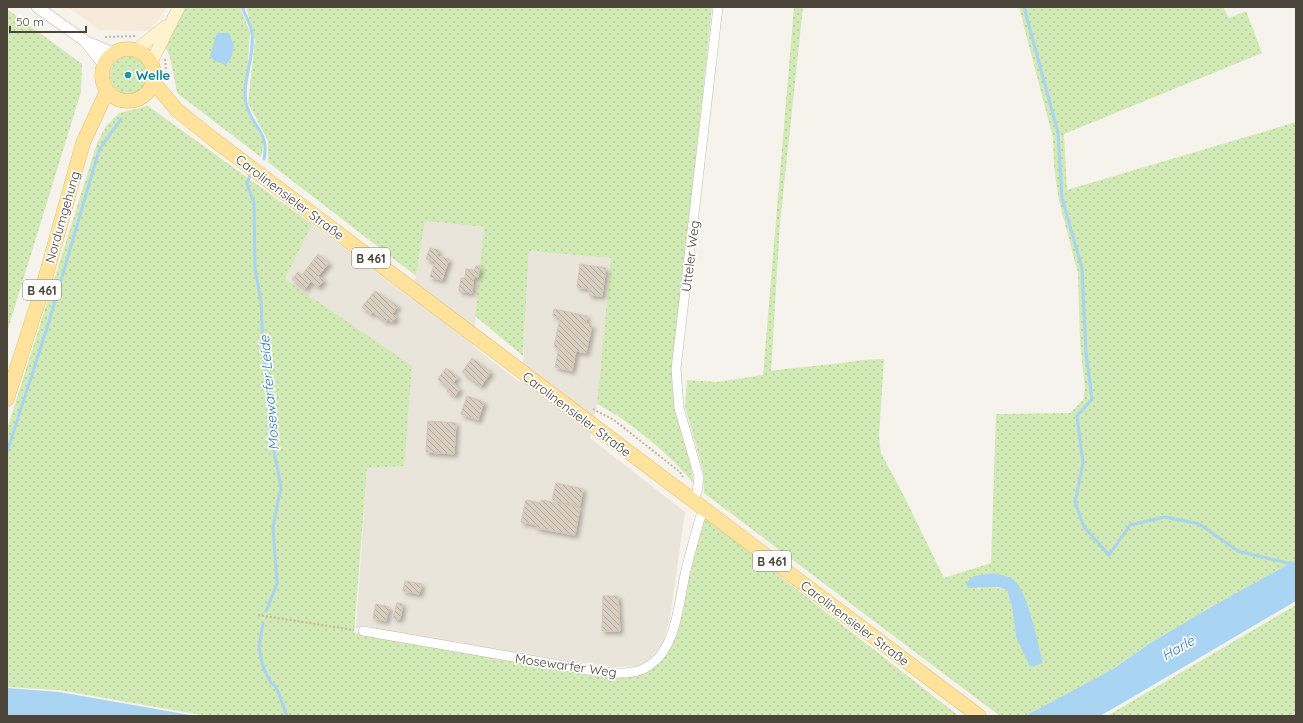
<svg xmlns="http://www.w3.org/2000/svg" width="1303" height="723" font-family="Quicksand,sans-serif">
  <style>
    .residential { fill: #eae5da }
    .commercial { fill: #f7ead8 }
    .grass { fill: url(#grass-dots); fill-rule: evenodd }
    .water { fill: #a9d4f2 }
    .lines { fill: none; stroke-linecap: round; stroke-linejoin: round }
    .stream { stroke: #a9d4f2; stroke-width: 3 }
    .building { fill: url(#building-back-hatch); stroke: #d3c7b4; filter: url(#shadow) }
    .minor-casing { stroke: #c2bbae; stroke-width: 10 }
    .tertiary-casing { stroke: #c2bbae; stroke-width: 12 }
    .secondary-casing { stroke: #d6c79b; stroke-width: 13 }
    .primary-casing { stroke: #e6c16a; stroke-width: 15 }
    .path { stroke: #c4b79f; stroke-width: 2; stroke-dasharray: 2 2; stroke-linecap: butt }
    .minor { stroke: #fff; stroke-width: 9 }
    .tertiary { stroke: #fff; stroke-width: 11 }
    .secondary { stroke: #fff3cd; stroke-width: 12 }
    .primary { stroke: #ffe39c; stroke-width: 14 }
    .culture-dot { fill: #0f9aa8; stroke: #fff; stroke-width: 1.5 }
    .labels { text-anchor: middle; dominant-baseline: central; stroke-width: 3.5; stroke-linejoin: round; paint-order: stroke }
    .shield { fill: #fff; stroke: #817c74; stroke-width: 1 }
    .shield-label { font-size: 12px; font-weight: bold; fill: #4b4439 }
    .culture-label { font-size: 13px; font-weight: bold; fill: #0d838f; stroke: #fff; text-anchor: start }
    .street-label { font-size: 13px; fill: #4b4439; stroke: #fff }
    .water-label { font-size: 14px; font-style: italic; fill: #2e7ab2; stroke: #fff }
  </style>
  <defs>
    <pattern id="grass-dots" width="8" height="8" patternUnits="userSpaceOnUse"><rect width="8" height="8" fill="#d2eab5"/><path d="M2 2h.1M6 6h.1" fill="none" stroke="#b6ca9c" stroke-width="1.8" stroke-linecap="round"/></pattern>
    <pattern id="building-back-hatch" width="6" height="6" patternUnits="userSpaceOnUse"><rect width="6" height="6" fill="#d8cfc1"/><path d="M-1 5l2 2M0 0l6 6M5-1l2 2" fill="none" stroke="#b1aa9e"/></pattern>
    <filter id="shadow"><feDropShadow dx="3" dy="3" stdDeviation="2" flood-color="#0004"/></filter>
  </defs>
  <rect width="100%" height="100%" fill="#f6f3ec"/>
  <path class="residential" d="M425 221 484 227 473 346 522 384 529 251 611 258 597 404 590 438 685 512 670 617 663 643 650 659 640 666 616 667 568 661 356 628 367 468 285 279 312 224 412 299Z"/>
  <path class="commercial" d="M68 7H167L150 31 99 30Z"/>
  <path class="grass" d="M186 7H242L241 10 250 32 245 105 264 142 261 157 177 93 170 57 164 44Z
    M246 7H712L673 369 694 484C671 455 631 422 597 404L611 258 529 251 523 356 475 316 484 227 425 221 416 276 268 162V141L248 103 255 40Z
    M794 7H803L780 223 771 371C789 368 807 367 824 365 845 363 863 359 884 359L879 436 881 453 905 498 944 578 991 563 996 414 1070 413 1083 400 1085 389 1080 341 1078 273 1059 201 1054 167 1053 138 1019 7H1223L1229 18 1246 11 1262 53 1064 134 1067 190 1296 122V560L1211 607 1152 642 1113 669 1025 716H1000L704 493 703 470 685 407 687 380 717 382 763 375ZM994 573 1014 580 1035 635 1043 663 1022 649 1016 637 1012 607 1007 590C997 587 988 586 977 589L974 576Z
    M7 9 82 64 81 92 7 332Z
    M110 75a19 19 0 1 1 38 0a19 19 0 1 1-38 0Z
    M148 106 312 224 285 279 412 366 404 466 367 468 354 633 597 675 648 671 671 645 704 517 959 716H207L59 690 7 687V430L97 143 106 126 119 113Z
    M1296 605V716H1107Z"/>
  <path class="water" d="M217 33H229L234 46 231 58 226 65 215 61 210 56Z
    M1296 560V601L1126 701 1100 716H1025L1113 669 1152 642 1211 607Z
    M994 573C1000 575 1009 576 1014 580 1028 592 1038 644 1043 663L1031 667 1029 665 1016 637 1012 607 1007 590 998 587 968 588 966 583 974 576Z
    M7 688 59 692 196 716H7Z"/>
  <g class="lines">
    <path class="stream" d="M244 7 243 9C246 17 251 25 252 33 255 56 242 80 246 103 251 127 270 131 264 159
      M1024 7 1058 133 1062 198 1082 268 1086 353 1092 399 1077 416 1083 463 1075 502 1084 527 1109 555 1130 525 1165 517 1199 524 1238 551 1296 565
      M250 175 247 184 254 203 255 268 261 301 263 349 271 407 270 431 281 487 273 527 277 584 266 611
      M7 452 48 325 99 150 121 119
      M263 623 259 647 263 667 271 683 276 687 287 716"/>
  </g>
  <path class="building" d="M430 248 439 250 437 256 449 259 442 280 430 277 435 262 426 259Z
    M318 254 329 263 318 276 324 280 318 287 311 281 305 289 292 279 298 272 302 275Z
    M580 264 606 268 602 296 589 295 590 289 577 287Z
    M476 266H480L478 277 474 276 472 293 459 291 461 278H465L466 269 475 270Z
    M375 291 398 306 392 314 397 317 392 322 388 319 386 322 373 312 371 314 362 307Z
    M554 309 587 316 586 324 592 325 586 353 576 351 572 371 555 367 559 348 554 347 560 317 553 316Z
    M472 358 491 372 481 386 462 372Z
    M446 368 458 377 453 383 460 389 455 396 447 391 449 388 438 379Z
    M467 396 484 402 478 420 461 414Z
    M428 421 456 423 454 454 426 452Z
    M556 483 583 489 580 506 552 500Z
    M526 500 541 503 542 500 580 508 575 535 536 528 537 525 521 522Z
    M405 581 422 584 419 594 403 591Z
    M603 596H618L620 631H602Z
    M397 603 403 604 400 619 393 618Z
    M376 604 389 607 386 621 373 618Z"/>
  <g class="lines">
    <g class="minor-casing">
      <path id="minor" d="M692 501 697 492 699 477 679 408 676 369 718 7
        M363 631 600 672C615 673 632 675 645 668 677 651 678 605 685 575 689 556 695 537 700 518L706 511"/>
    </g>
    <g class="tertiary-casing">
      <path id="tertiary" d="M37 7 85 41 104 65
        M87 42 113 53"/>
    </g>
    <g class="secondary-casing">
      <path id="secondary" d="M136 50 166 26
        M152 61 179 7"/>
    </g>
    <g class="primary-casing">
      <path id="primary" d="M102 75a26 26 0 1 1 52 0a26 26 0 1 1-52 0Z
        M154 83 177 110 213 139 979 716
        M7 399 42 290 83 143 107 91"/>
    </g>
    <path class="path" d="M105 37 136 36
      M165 59 167 81
      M593 409 614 420 680 472 683 477
      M258 615 354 630"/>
    <use href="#minor" class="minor"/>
    <use href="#tertiary" class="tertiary"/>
    <use href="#secondary" class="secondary"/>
    <use href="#primary" class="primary"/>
  </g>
  <circle class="culture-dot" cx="128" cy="75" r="4"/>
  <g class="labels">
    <g class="shield">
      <rect x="352" y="248" width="38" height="20" rx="3"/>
      <rect x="23" y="280" width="38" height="20" rx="3"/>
      <rect x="753" y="551" width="38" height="20" rx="3"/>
    </g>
    <g class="shield-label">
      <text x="371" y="258">B 461</text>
      <text x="42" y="290">B 461</text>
      <text x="772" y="561">B 461</text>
    </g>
    <g class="culture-label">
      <text x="136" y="75">Welle</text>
    </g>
    <g class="street-label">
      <text transform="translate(290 197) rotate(37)">Carolinensieler Straße</text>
      <text transform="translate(62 217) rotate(-74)">Nordumgehung</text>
      <text transform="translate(690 256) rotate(-83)">Utteler Weg</text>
      <text transform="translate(577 414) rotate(37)">Carolinensieler Straße</text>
      <text transform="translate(855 623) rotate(37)">Carolinensieler Straße</text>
      <text transform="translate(566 665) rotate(8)">Mosewarfer Weg</text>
    </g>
    <g class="water-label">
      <text transform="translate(269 393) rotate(-95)">Mosewarfer Leide</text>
      <text transform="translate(1178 648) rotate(-30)">Harle</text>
    </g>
  </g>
  <rect width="1303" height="723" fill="none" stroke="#4b4439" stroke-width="16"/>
  <path d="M10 26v6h76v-6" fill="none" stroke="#4b4439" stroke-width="2"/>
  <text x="16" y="26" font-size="12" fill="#4b4439" stroke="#ffffff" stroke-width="3" paint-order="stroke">50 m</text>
</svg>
